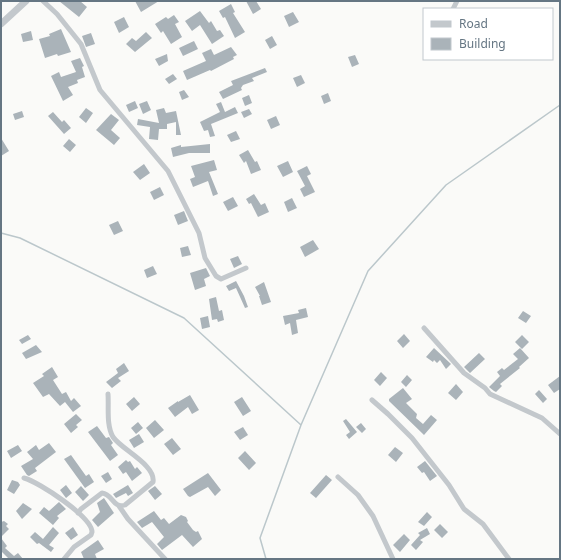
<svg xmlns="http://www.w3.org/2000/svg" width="561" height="560" font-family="'Noto Sans',sans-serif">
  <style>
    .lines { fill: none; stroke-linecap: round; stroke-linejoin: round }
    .stream { stroke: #bbc7cb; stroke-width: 1.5 }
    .building { fill: #aab3b9 }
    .minor { stroke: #c3c8cc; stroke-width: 5 }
    .tertiary { stroke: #c3c8cc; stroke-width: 7 }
  </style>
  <rect width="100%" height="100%" fill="#fafaf8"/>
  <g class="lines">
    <path class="stream" d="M1 233 20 238 184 318 301 425
      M266 559 260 538 301 425 368 271 446 185 560 105"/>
  </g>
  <path class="building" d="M59 1H80L87 7 79 17Z
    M135 1H159L141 12Z
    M246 1H256L261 9 253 14Z
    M231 4 235 12 233 13 245 32 235 38 225 17 223 18 219 11Z
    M200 11 209 23 211 21 217 31 220 30 224 36 212 44 200 25 192 31 185 21Z
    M293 12 299 22 289 27 284 16Z
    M174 15 179 22 175 24 182 37 171 44 163 31 161 33 155 24 166 17 168 19Z
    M124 17 129 27 119 33 114 22Z
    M61 29 71 52 58 56 57 54 45 58 39 39 50 36 49 34Z
    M31 31 33 40 23 42 21 34Z
    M146 32 152 38 135 52 126 44 132 38 136 41Z
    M91 33 95 44 86 47 82 36Z
    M272 36 277 45 270 49 265 40Z
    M194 41 198 49 183 56 179 48Z
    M231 47 237 55 233 57 234 59 211 71 210 70 187 80 183 71 206 61 202 53 211 49 214 55Z
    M167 54 168 61 159 66 155 59Z
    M355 55 359 64 352 67 348 57Z
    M80 58 84 66 82 67 85 77 77 80 78 83 68 87 73 95 63 101 51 76 59 72 61 77 76 72 71 61Z
    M265 68 267 72 252 78 254 81 243 85 241 88 242 90 223 99 219 92 233 85 231 81Z
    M173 74 177 79 169 84 165 79Z
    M301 75 305 83 297 87 293 78Z
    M184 90 189 97 182 100 179 92Z
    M328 93 331 101 324 104 321 96Z
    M249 95 252 103 245 106 242 98Z
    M135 101 138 108 129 112 126 105Z
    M147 101 151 110 143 114 139 104Z
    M221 102 225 112 235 107 238 113 211 124 215 136 210 137 208 130 204 131 200 122 220 112 216 104Z
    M86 108 93 113 86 123 79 117Z
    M164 108 166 113 176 111 181 135H176V122L167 124V129H159L158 140 149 139 150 127 137 125 138 119 159 123 156 110Z
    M249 109 252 114 244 118 241 112Z
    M22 111 24 117 15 120 13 114Z
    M53 112 62 122 64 120 71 128 64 134 48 116Z
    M111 114 119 120 111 130 120 138 114 145 96 130Z
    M276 116 280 125 271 129 267 120Z
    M236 131 240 139 231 142 227 135Z
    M1 138 9 151 1 156Z
    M69 139 76 145 70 152 63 146Z
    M210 144V153H189L173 157 171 148 181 145V147Z
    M248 150 255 162 257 161 261 170 251 174 246 161 244 163 239 155Z
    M214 160 217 170 209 172 218 194 213 196 208 181 193 187 190 179 195 177 191 166Z
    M288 161 293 172 283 177 277 166Z
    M144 164 150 173 140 180 133 172Z
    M307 166 311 174 307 176 315 192 304 197 300 189 305 186 297 171Z
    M160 187 164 195 154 200 150 192Z
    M254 194 261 205 265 203 269 212 258 217 251 203 249 204 246 199Z
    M233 197 238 206 228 211 223 202Z
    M292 198 297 208 288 212 284 202Z
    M184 211 188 221 178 225 174 215Z
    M118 221 123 231 114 235 109 225Z
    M313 240 319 249 305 257 300 247Z
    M188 246 191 255 182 257 180 248Z
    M238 256 242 264 234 268 230 259Z
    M153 266 157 274 147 278 144 270Z
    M206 268 210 276 204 279 206 286 195 290 190 273Z
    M236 281 244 296 248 307 245 308 236 288 229 291 226 286Z
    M264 282 271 302 262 305 259 296H260L255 287Z
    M216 297 219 311 222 310 224 320 218 322 217 319 212 320 209 299Z
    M306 308 308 317 296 320 298 333 292 335 290 323 285 325 283 316 299 313 298 310Z
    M523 311 531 316 526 323 518 318Z
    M208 316 210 327 202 329 200 318Z
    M404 334 410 341 403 348 397 341Z
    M28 335 31 339 22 344 19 340Z
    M522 335 529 342 522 349 515 342Z
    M36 345 42 352 26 359 22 353Z
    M434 348 451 364 446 369 440 360 437 363 434 360 433 362 426 357Z
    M520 348 529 358 519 367 520 368 500 384 502 386 496 392 494 391 489 387 500 376 497 372 502 368 504 370 518 359 513 354Z
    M479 353 485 359 470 373 464 367Z
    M124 363 129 371 118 378 121 381 112 388 106 382 118 373 116 369Z
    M52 367 58 377 53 380 62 394 66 392 71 401 74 398 81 406 73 412 65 402 60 406 49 394 43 397 33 383 44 376 42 374Z
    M381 372 387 378 380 386 374 380Z
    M407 375 412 380 406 387 401 382Z
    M560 376V389L554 393 548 385Z
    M456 384 463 392 456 400 448 393Z
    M403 388 412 399 406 403 417 414 416 418 423 424 431 415 437 420 424 435 389 401V399Z
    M539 390 547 399 543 403 535 394Z
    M190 395 199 410 192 414 188 407 175 417 168 408 178 401V402Z
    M134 397 140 404 132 411 126 404Z
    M242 397 251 411 243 416 234 402Z
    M76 414 82 420 76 425 78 427 71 433 64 424Z
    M346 419 357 432 349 439 346 435 350 432 343 421Z
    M155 420 164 430 154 438 146 428Z
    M138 422 143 428 136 434 131 428Z
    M361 423 366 429 362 433 356 427Z
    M97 426 106 438 109 437 113 443 111 445 118 455 110 461 88 432Z
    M243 427 248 435 240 440 234 432Z
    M139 434 144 442 134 448 129 440Z
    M172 438 181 449 173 455 164 444Z
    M49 443 56 452 35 468 37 471 29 476 27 475 21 466 33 459 27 452 36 445 39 450Z
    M18 445 22 451 11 458 7 451Z
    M395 447 403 453 396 462 388 455Z
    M245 451 256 463 249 470 238 458Z
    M71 455 86 476 89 474 94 482 85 488 64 459Z
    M126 460 128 462 130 461 135 469 137 467 142 473 132 481 126 472 123 474 118 467Z
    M425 461 437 476 430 481 424 472 422 473 417 467Z
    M108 472 112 479 106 483 101 476Z
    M208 473 221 490 215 496 208 487 190 497 188 496 183 489Z
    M326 475 332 480 316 498 310 493Z
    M12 480 18 482 20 485 14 494 7 490Z
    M66 485 72 493 66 498 60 490Z
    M128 485 133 493 128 496 126 493 116 498 113 494Z
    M81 486 89 495 83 501 75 492Z
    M155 486 162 494 155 500 148 491Z
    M104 498 114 513 98 527 92 520 100 512 97 503Z
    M59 502 66 509 57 516 59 518 53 525 39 513 44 507 49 511Z
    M23 503 32 509 22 519 16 511Z
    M154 511 161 520 164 518 169 524 181 515 186 517 188 521 187 522 193 530 196 532 198 531 202 539 193 547 182 535 162 550 157 544 164 537 152 522 142 528 137 522Z
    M427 512 432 517 424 526 418 522Z
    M4 521 8 524 6 526 9 529 1 537V522Z
    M440 524 448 532 442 538 434 530Z
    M53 527 59 533 49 545 54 548 51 552 39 543 37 544 30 537 35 532 43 539Z
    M73 527 78 535 71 540 65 533Z
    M427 528 430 534 420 540 423 542 416 550 411 545 420 535 418 533Z
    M404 534 410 540 400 552 393 545Z
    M1 538 7 546 5 548 14 556 18 553 23 559H9L1 551Z
    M98 540 104 549 95 554 97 559H84L81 552Z"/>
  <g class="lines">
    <path class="minor" d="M43 1 57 14 81 44 100 90 168 171 199 233 205 258 216 276 221 279 246 268
      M453 9 457 1
      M424 328 464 373 485 388 490 394 542 418 560 434
      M372 400 388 414 412 438 449 485 464 509 483 524 509 559
      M338 477 358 495 373 516 393 559
      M24 478C39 482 92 517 92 532L91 535 74 547 64 559
      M119 506 128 519 165 559
      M78 513 81 509 102 493C113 494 113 509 125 505L153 482C156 465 122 450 113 437 106 425 109 407 108 394"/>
    <path class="tertiary" d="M1 24 26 1"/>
  </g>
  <rect width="561" height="560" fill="none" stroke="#657683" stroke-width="4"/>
  <rect x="423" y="8" width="130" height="52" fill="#ffffff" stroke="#c1c8cd"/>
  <rect x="431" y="21" width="20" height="6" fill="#c3c8cc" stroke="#c1c8cd"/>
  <text x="459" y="28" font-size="12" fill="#657683">Road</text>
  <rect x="431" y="38" width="20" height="12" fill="#aab3b9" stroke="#c1c8cd"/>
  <text x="459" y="48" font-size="12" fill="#657683">Building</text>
</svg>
